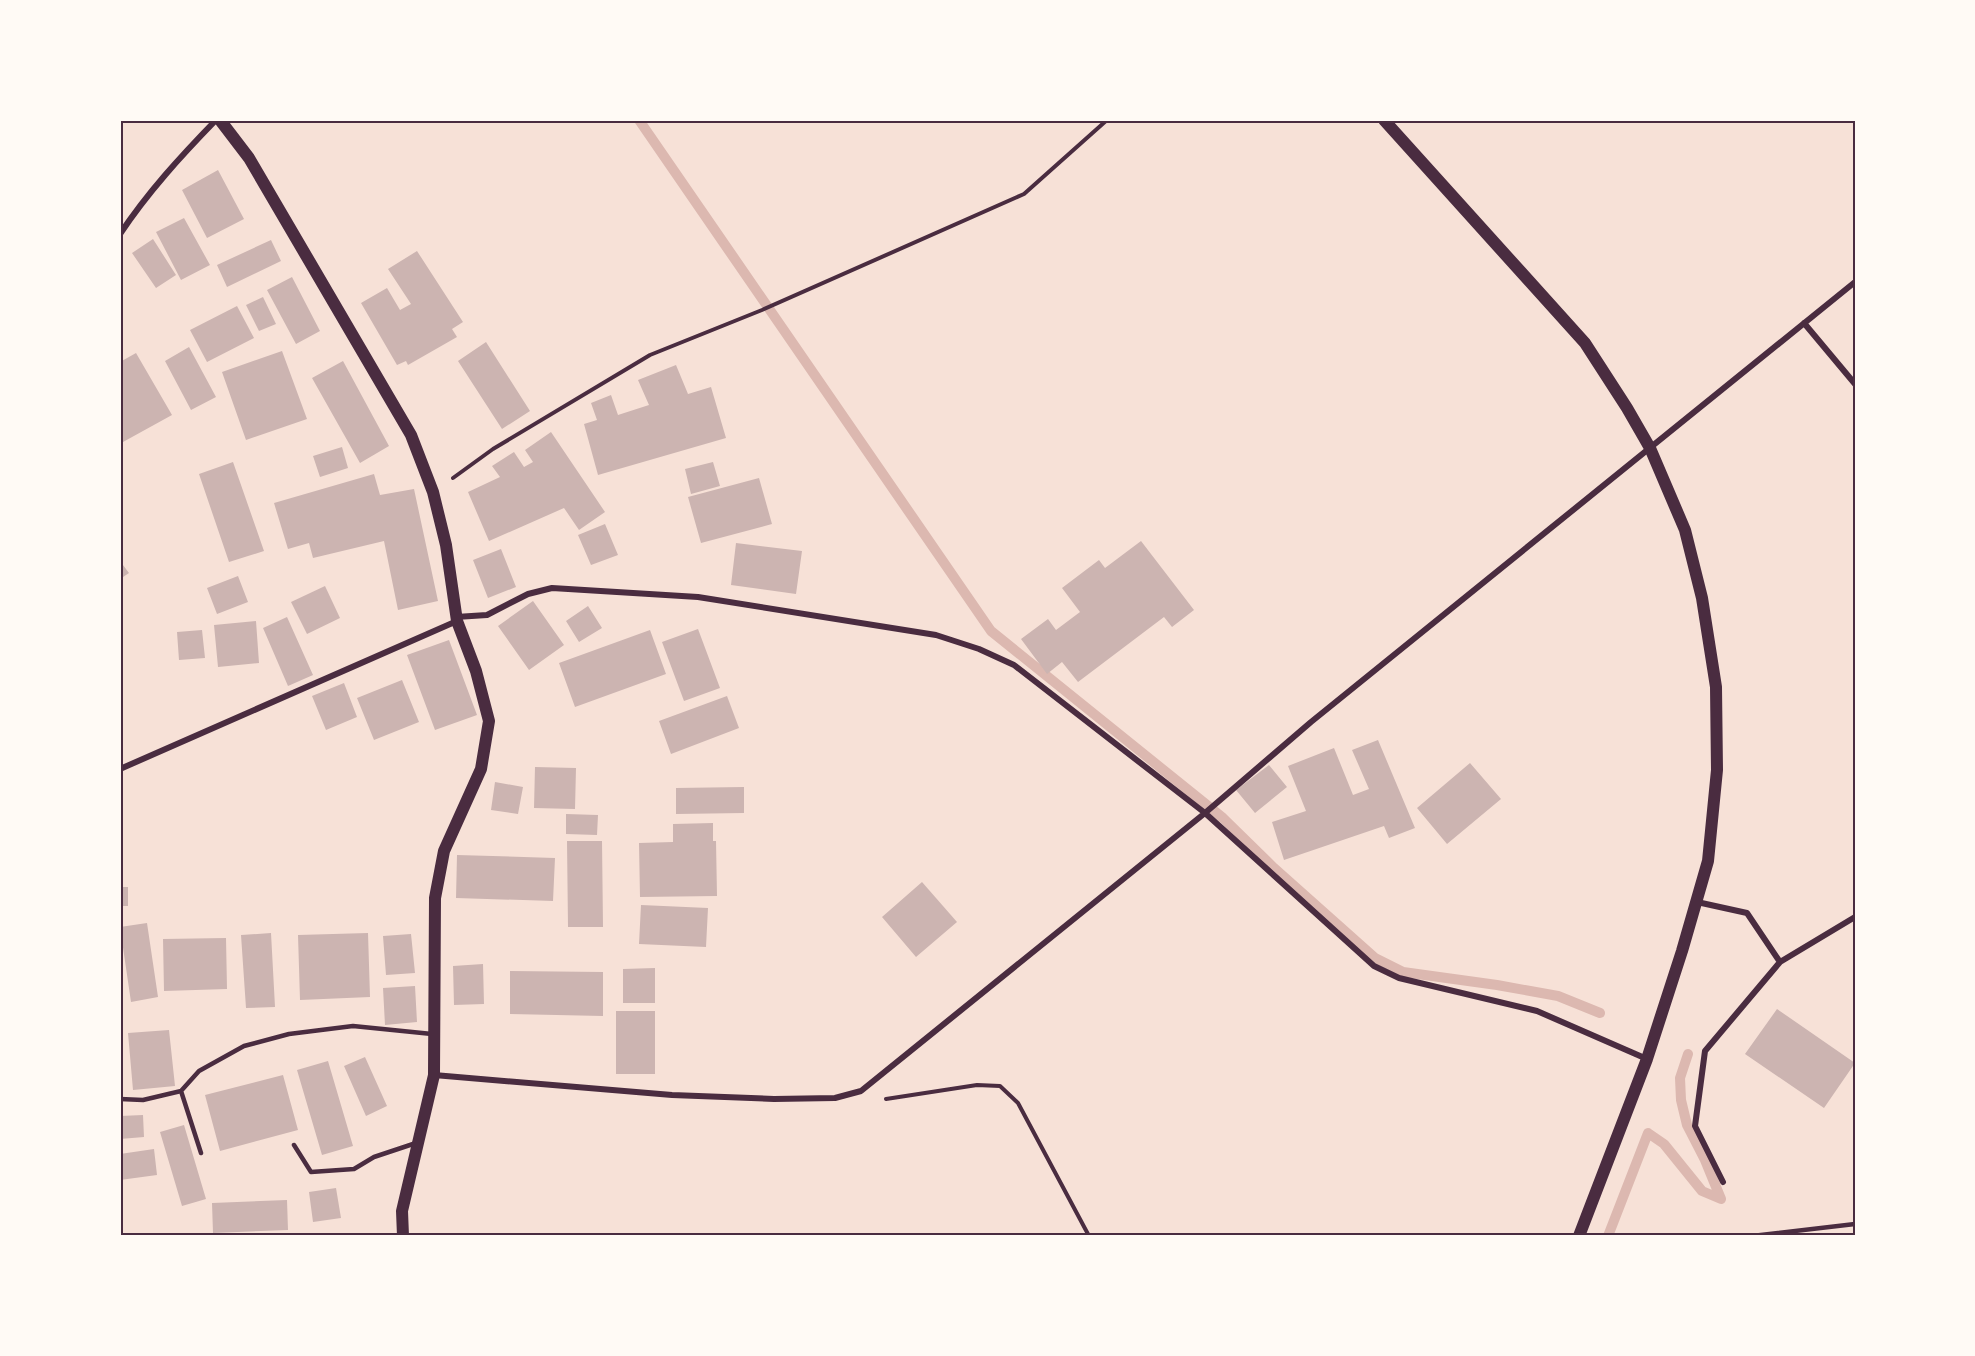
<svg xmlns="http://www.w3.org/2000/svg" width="1975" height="1356" font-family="Inter,sans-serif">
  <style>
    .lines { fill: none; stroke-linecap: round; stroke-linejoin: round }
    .stream { stroke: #dcb8b0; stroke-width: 10 }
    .building { fill: #ccb4b1 }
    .path { stroke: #4a2c40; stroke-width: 4 }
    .service { stroke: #4a2c40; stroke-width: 4.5 }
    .minor { stroke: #4a2c40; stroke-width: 6 }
    .secondary { stroke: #4a2c40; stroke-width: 12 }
    .neatline { fill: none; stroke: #4a2c40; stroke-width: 2 }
  </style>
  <rect width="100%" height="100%" fill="#f7e1d7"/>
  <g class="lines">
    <path class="stream" d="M639 120 991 631 1223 818 1274 868 1375 958 1403 972 1497 985 1558 996 1600 1013
      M1608 1236 1648 1133 1664 1144 1702 1191 1721 1199 1705 1160 1687 1125 1681 1100 1680 1078 1688 1054"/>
  </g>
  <path class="building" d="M218 170 244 219 207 238 182 190Z
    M184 218 210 265 181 280 156 232Z
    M153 239 176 275 156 288 132 253Z
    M271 240 281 261 227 287 217 265Z
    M417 251 463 322 452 329 457 337 408 365 406 361 397 365 361 303 387 288 400 310 411 304 388 269Z
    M292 277 320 331 296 344 267 290Z
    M263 297 276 324 259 331 246 305Z
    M237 306 254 338 207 362 190 330Z
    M486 342 530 411 502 429 458 361Z
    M189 347 216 397 191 410 165 361Z
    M282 351 307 419 246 440 222 372Z
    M136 353 172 415 123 442 120 436V362Z
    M343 361 389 446 360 463 312 378Z
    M676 365 688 394 711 387 726 438 598 475 584 424 597 420 591 403 611 395 618 415 649 405 638 380Z
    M551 432 605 512 579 530 564 508 489 541 468 492 500 477 492 466 514 452 524 467 533 462 525 450Z
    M342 447 348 468 320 477 313 456Z
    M233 462 264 551 229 562 199 474Z
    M713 462 720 486 691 494 685 469Z
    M374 474 380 495 414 489 438 601 398 610 384 541 313 558 309 543 288 549 274 503Z
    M759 478 772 524 701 543 688 497Z
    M605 524 618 555 591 565 578 535Z
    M1141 541 1194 610 1172 627 1164 617 1078 682 1062 662 1047 674 1021 639 1048 619 1056 630 1080 612 1062 588 1099 560 1105 568Z
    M736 543 802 551 796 594 731 585Z
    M501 549 516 587 488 598 473 560Z
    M120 561 129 573 120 579Z
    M238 576 248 602 217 614 207 588Z
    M325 586 340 618 307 634 291 602Z
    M533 601 564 645 529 670 498 626Z
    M588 606 602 628 579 642 566 621Z
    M287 617 313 675 288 686 263 628Z
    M256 621 259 663 218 667 214 625Z
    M698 629 720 688 684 701 662 642Z
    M202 630 205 658 179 660 177 632Z
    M650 630 666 674 575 707 559 663Z
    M449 640 477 715 435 730 407 655Z
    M402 680 419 722 374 740 357 698Z
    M344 683 357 717 326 730 312 696Z
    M727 696 739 728 671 754 659 721Z
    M1378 740 1415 828 1389 838 1384 826 1284 860 1272 822 1306 811 1288 766 1334 748 1353 795 1369 789 1352 750Z
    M1470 763 1501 799 1447 844 1417 808Z
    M1269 765 1287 787 1255 813 1236 790Z
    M535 767 576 768 575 809 534 808Z
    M495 782 523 787 518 814 491 810Z
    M744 787V813L676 814V788Z
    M566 814 598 815 597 835 566 834Z
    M713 823V841H716L717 896 640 897 639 843 673 842V824Z
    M567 841H602L603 927H568Z
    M457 855 555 858 553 901 456 898Z
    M922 882 957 922 916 957 882 917Z
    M120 887H128V906H120Z
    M641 905 708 908 706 947 639 944Z
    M147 923 158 997 131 1002 120 927Z
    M271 933 275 1007 246 1008 241 935Z
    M368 933 370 997 300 1000 298 935Z
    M411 934 415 973 386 975 383 936Z
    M226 938 227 989 164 991 163 939Z
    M483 964 484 1004 454 1005 453 966Z
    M655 968V1003H623V969Z
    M510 971 603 972V1016L510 1014Z
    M415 986 417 1022 385 1025 383 988Z
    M1777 1009 1855 1063 1824 1108 1745 1054Z
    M616 1011H655V1074H616Z
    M169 1030 175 1086 133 1090 128 1033Z
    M365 1057 387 1106 366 1116 344 1066Z
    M328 1061 353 1146 322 1155 297 1070Z
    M283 1075 298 1130 220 1151 205 1095Z
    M143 1115 144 1137 120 1139V1116Z
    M184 1125 206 1199 182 1206 160 1132Z
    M154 1149 157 1175 120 1180V1154Z
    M336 1188 341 1218 313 1222 309 1192Z
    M287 1200 288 1230 213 1233 212 1203Z"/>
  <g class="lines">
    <path class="path" d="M453 478 493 449 650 355 762 310 1024 194 1107 120
      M886 1099 977 1085 1000 1086 1018 1103 1089 1236"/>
    <path class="service" d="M181 1091 201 1153
      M120 1099 143 1100 181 1091 199 1071 244 1046 289 1034 353 1026 432 1034
      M294 1145 311 1172 354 1169 374 1157 416 1143
      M1752 1236 1855 1224"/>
    <path class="minor" d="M120 234C148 192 181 156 216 120
      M1804 323 1855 384
      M456 617 487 615 528 594 552 588 698 597 936 635 979 649 1014 665 1205 813 1374 966 1399 978 1537 1011 1647 1059
      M120 769 457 621
      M1697 902 1747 913 1780 962
      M434 1075 672 1095 774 1099 835 1098 861 1091 1205 813 1311 722 1855 282
      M1723 1182 1695 1126 1705 1051 1780 962 1855 917"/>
    <path class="secondary" d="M220 120 249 158 411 435 433 492 446 545 457 621 476 671 489 721 481 769 444 851 435 898 434 1075 402 1211 403 1236
      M1384 120 1585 343 1627 408 1650 448 1685 530 1702 598 1716 687 1717 770 1708 861 1682 951 1647 1059 1579 1236"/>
  </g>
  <rect width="1975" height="1356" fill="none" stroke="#fffaf5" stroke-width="243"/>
  <rect x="122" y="122" width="1732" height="1112" class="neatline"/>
</svg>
